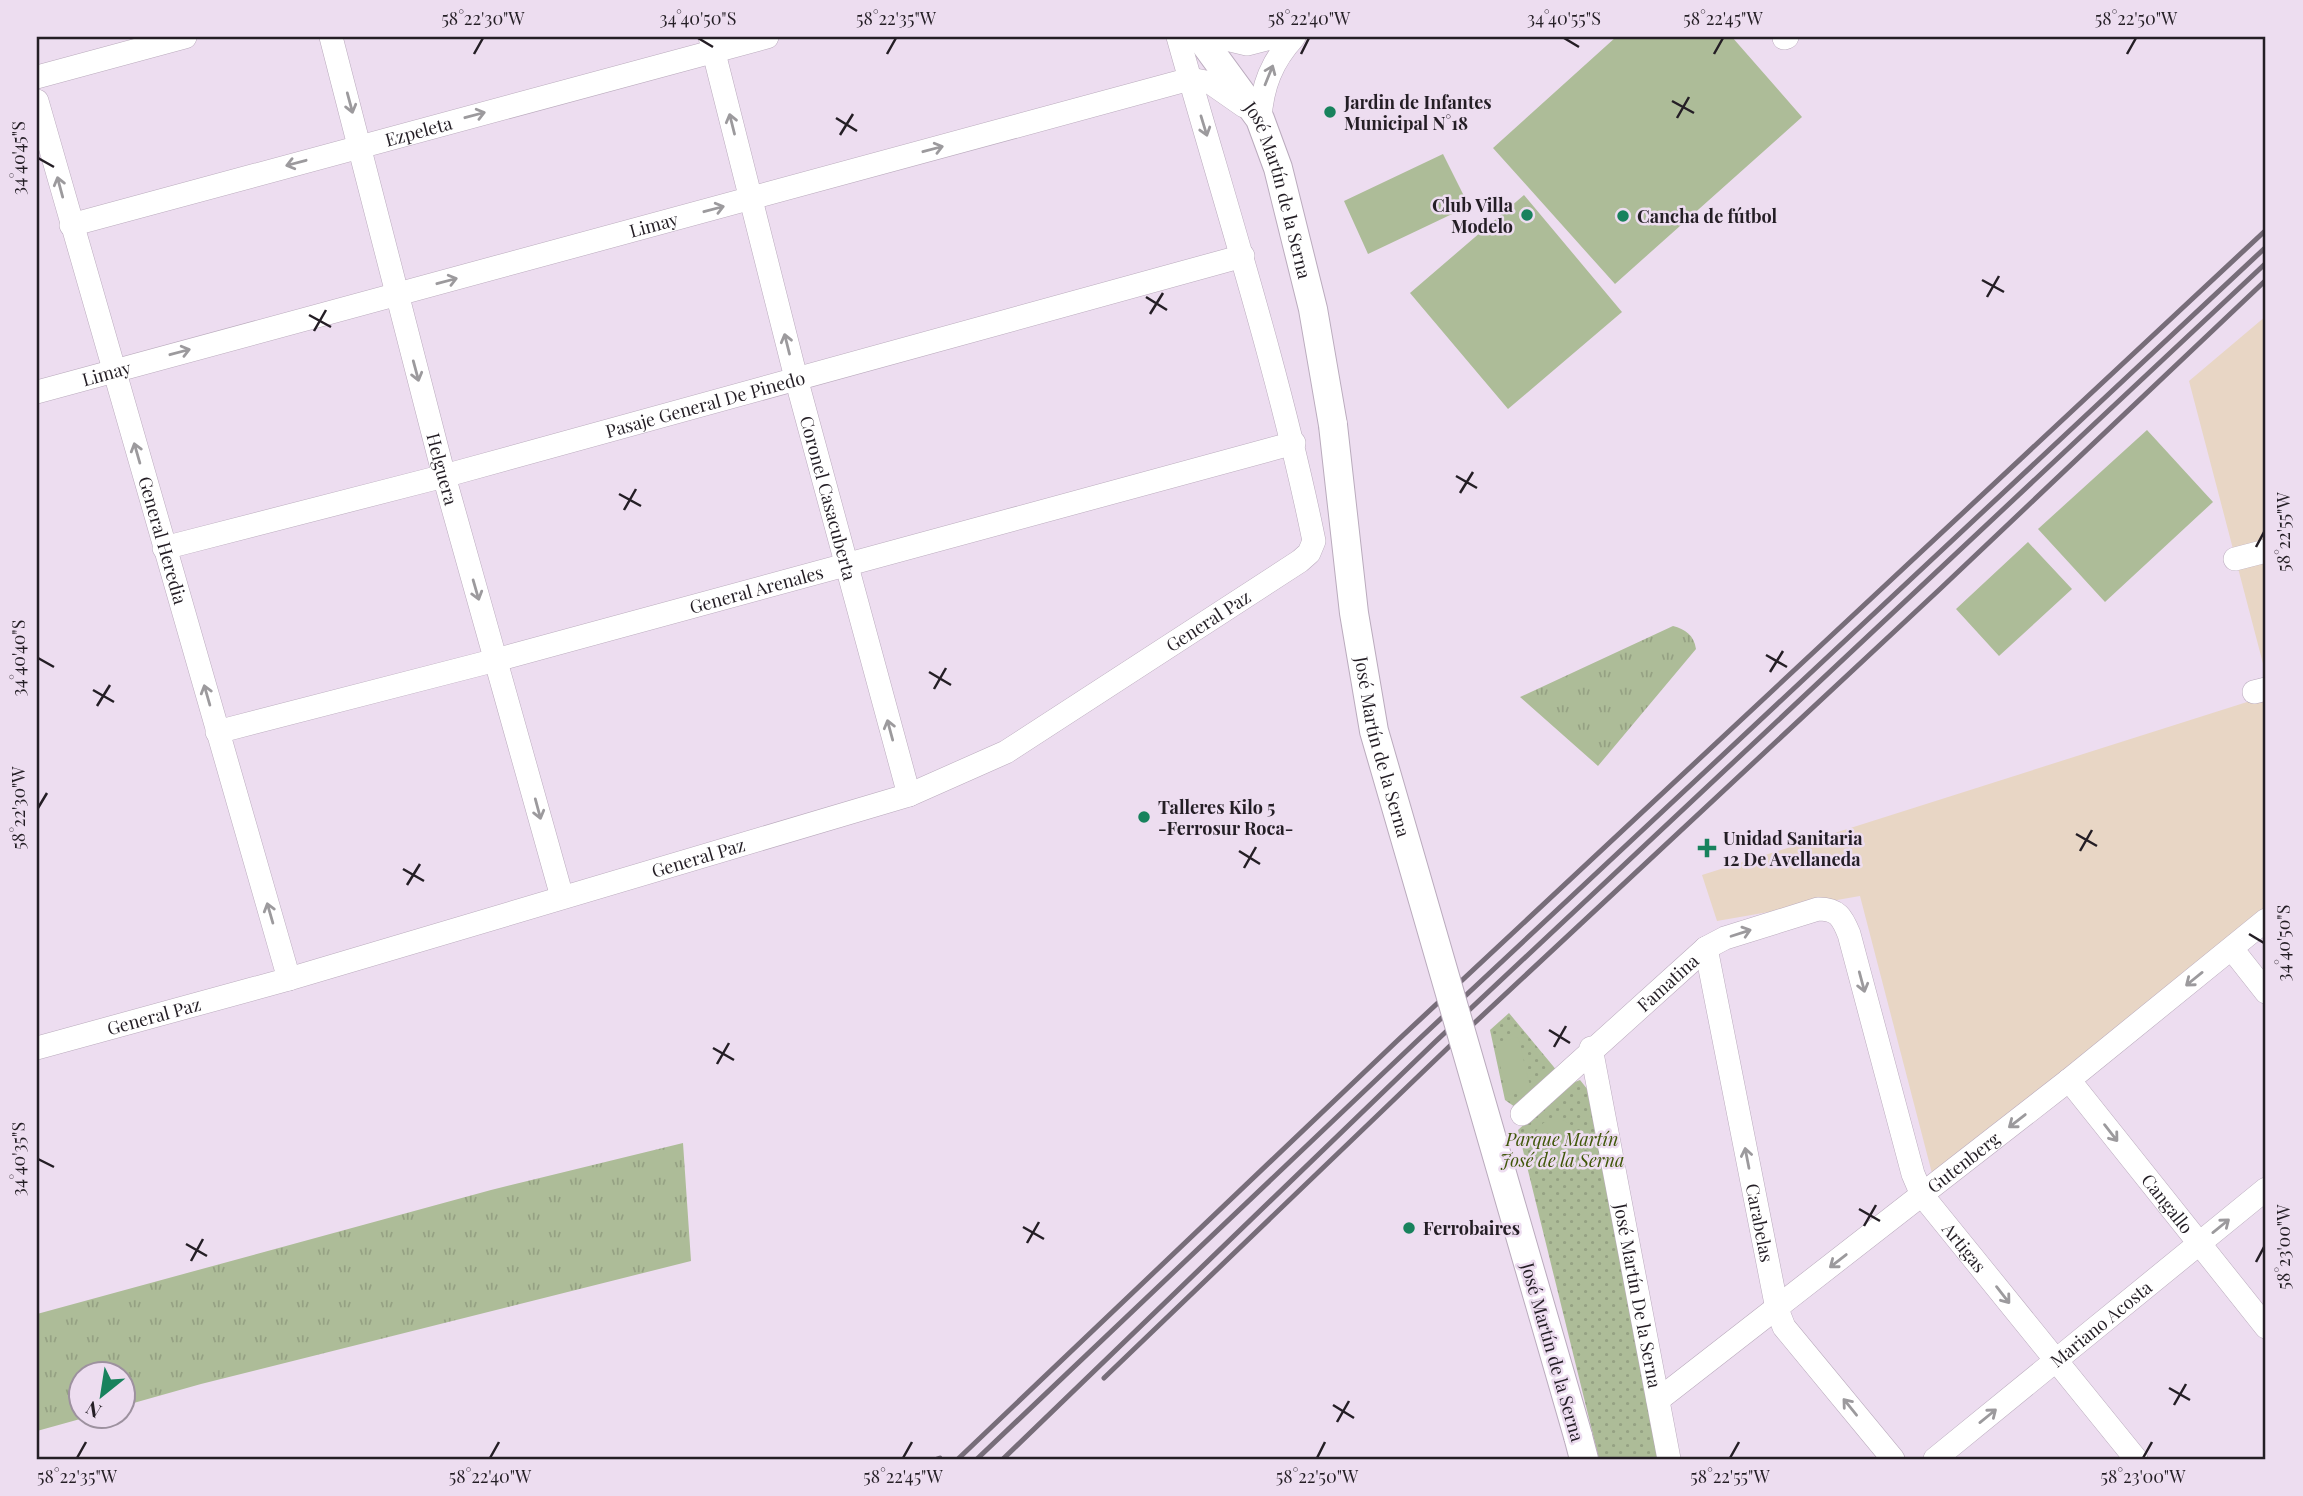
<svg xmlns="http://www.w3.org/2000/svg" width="2303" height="1496" font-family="'Playfair Display',serif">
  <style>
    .commercial { fill: #e8d6c5 }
    .grass { fill: url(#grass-tufts) }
    .park { fill: url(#park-dots) }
    .pitch { fill: #adbc98 }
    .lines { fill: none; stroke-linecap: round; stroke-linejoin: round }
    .minor-casing { stroke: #baabbd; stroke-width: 24 }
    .tertiary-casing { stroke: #baabbd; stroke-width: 30 }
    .minor { stroke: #fff; stroke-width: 23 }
    .tertiary { stroke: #fff; stroke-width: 28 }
    .rail { stroke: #776d79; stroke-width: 5 }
    .tertiary-bridge-casing { stroke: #baabbd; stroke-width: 30; stroke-linecap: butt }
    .tertiary-bridge { stroke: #fff; stroke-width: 28 }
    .oneway { stroke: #9c9a9d }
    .ticks { fill: none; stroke: #241e25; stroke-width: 2.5 }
    .poi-dot { fill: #18825d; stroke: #edddf0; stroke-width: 2.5 }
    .labels { text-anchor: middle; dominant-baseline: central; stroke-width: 5; stroke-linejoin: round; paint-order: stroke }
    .poi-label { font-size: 18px; font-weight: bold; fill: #241e25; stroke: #edddf0; text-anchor: start }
    .street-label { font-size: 18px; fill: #241e25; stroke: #edddf0 }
    .park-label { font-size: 18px; font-style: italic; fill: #405709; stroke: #edddf0 }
    .neatline { fill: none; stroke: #241e25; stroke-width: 2.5 }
    .ticks-label { font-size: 18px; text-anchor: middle; fill: #241e25 }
  </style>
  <defs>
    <pattern id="grass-tufts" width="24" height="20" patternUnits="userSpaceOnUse" patternTransform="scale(1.75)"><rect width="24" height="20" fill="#adbc98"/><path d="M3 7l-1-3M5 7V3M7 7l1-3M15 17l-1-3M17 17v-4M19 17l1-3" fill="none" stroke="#95a183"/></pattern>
    <pattern id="park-dots" width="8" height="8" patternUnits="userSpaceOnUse" patternTransform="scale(1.75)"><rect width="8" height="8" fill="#adbc98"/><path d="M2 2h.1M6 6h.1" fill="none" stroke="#95a183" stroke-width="1.8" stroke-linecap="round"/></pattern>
  </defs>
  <rect width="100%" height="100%" fill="#edddf0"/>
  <path class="commercial" d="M2266 316V675L2189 381Z
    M2266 696V909L1934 1181 1860 896 1717 921 1702 875Z"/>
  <path class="grass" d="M1673 626C1685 629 1694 635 1696 649L1598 766 1520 697Z
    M683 1143 691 1261 201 1384 123 1406 122 1374H80V1416H91L37 1431V1314L491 1190Z"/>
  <path class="park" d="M1509 1013 1558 1072 1515 1107 1505 1100 1490 1030Z
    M1580 1080 1588 1090 1662 1459H1599L1518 1130 1567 1085Z"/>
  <path class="pitch" d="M1616 37H1732L1802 117 1615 284 1493 148Z
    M1443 154 1469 206 1368 254 1344 201Z
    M1524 195 1622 312 1508 409 1410 293Z
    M2147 430 2213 502 2105 602 2038 529Z
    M2028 542 2072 589 1999 656 1956 609Z
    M1518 1037 1531 1090 1507 1095 1495 1043Z
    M1534 1141a22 22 0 1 1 44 0a22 22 0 1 1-44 0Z"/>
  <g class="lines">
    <g class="minor-casing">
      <g id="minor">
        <path id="s1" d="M331 37 444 476 562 897"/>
        <path id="s2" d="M710 37 796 378 909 795"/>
        <path d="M1218 37 1247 44 1275 37"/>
        <path d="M1784 38 1787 37"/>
        <path d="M37 77 185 37"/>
        <path id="s3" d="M37 101 289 979"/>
        <path d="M1260 119C1262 86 1272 61 1294 37"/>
        <path id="s4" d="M71 225 767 37"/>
        <path id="s5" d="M37 392 1190 79 1211 83 1244 106"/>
        <path id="s6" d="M164 548 444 476 1243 256"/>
        <path d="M2235 559 2266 551"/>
        <path d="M2254 692 2266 689"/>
        <path id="s7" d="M217 732 496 660 1294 443"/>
        <path id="s8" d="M1706 948 1777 1309 1784 1327 1893 1459"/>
        <path d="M2232 949 2266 992"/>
        <path id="s9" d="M37 1048 289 979 909 795 1006 752 1300 561 1309 553 1314 541C1279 370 1225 204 1178 37"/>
        <path id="s10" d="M1591 1048 1669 1459"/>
        <path id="s11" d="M2069 1080 2266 1327"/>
        <path id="s12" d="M1522 1114 1706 948 1725 938 1818 909C1838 909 1842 917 1849 934L1913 1174 1922 1195 2136 1459"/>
        <path id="s13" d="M1658 1400 2069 1080 2266 920"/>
        <path id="s14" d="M1935 1459 2266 1189"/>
      </g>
    </g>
    <g class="tertiary-casing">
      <g id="tertiary">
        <path id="s15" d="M1200 37 1260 119 1278 168 1313 309 1333 425"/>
        <path d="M1578 1436 1584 1459"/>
      </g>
    </g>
    <use href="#minor" class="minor"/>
    <use href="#tertiary" class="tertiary"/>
    <path class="rail" d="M1104 1378 1454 1042 1940 589 2266 280
      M937 1459 940 1458
      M958 1459 1397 1041 2266 230
      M977 1459 1417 1041 2266 247
      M1003 1459 1435 1042 2266 263"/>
    <g class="tertiary-bridge-casing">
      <g id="tertiary-bridge">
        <path id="s16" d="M1333 425 1354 613 1374 731 1578 1436"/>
      </g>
    </g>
    <use href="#tertiary-bridge" class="tertiary-bridge"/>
  </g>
  <defs><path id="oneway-shaft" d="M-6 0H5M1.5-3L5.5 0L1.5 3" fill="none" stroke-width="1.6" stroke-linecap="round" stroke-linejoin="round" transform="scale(1.75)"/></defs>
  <g class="oneway">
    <use href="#oneway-shaft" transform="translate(1269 75) rotate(-68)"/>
    <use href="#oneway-shaft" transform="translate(350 103) rotate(75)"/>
    <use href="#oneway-shaft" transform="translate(475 115) rotate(-15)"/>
    <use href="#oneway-shaft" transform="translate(732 124) rotate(-104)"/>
    <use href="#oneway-shaft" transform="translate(1204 126) rotate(73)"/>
    <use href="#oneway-shaft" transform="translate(933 149) rotate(-15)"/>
    <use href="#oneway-shaft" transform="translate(296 163) rotate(165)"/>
    <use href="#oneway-shaft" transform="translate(60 187) rotate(-105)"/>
    <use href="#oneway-shaft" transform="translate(714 209) rotate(-15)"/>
    <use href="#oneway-shaft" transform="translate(447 281) rotate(-15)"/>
    <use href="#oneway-shaft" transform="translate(787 344) rotate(-104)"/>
    <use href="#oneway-shaft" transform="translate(180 352) rotate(-15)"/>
    <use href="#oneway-shaft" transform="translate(416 371) rotate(75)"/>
    <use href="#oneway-shaft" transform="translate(137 453) rotate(-106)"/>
    <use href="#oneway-shaft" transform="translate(476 590) rotate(74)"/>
    <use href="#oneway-shaft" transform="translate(207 695) rotate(-106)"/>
    <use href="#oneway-shaft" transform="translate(890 730) rotate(-105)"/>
    <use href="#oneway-shaft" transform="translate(538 809) rotate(75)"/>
    <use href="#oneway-shaft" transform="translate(270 913) rotate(-106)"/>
    <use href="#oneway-shaft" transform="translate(1741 933) rotate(-18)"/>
    <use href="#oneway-shaft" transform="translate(2194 979) rotate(141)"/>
    <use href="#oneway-shaft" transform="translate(1862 982) rotate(75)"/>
    <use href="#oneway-shaft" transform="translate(2017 1121) rotate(142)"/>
    <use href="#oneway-shaft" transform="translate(2111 1133) rotate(52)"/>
    <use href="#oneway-shaft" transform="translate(1747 1158) rotate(-101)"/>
    <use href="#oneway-shaft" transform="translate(2221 1226) rotate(-39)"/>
    <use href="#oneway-shaft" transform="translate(1838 1261) rotate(142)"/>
    <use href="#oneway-shaft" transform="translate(2003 1295) rotate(52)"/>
    <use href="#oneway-shaft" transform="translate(1850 1407) rotate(-129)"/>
    <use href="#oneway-shaft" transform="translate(1988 1416) rotate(-39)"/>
  </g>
  <path class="ticks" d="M698 38 713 47M1564 38 1579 47M474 54 483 38M887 54 896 38M1301 54 1309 38M1714 54 1723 38M2127 54 2136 38M1672 101 1694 113M836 118 857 131M1677 118 1689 97M840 135 853 114M38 158 54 167M1982 280 2004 292M1146 297 1167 310M1987 297 1999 276M1150 314 1163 293M309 315 331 327M314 331 326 310M1456 476 1477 488M1460 493 1473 472M619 494 641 506M624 510 636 489M2256 547 2264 532M1766 655 1787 667M38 658 54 667M929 672 951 685M1770 672 1783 651M934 689 946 668M93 690 114 702M97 706 110 685M38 808 47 793M2076 834 2097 846M1239 851 1260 864M2080 851 2092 830M1244 868 1256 847M403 869 424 881M407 885 420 864M2249 934 2264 943M1549 1030 1570 1043M1554 1047 1566 1026M713 1048 734 1060M717 1064 729 1043M38 1159 54 1167M1859 1209 1880 1221M1864 1226 1876 1205M1023 1227 1044 1239M1027 1243 1039 1222M186 1244 207 1256M191 1261 203 1239M2256 1262 2264 1247M2169 1388 2190 1400M1333 1405 1354 1418M2174 1405 2186 1384M1337 1422 1349 1401M77 1458 86 1442M490 1458 499 1442M903 1458 912 1442M1317 1458 1325 1442M1730 1458 1739 1442M2143 1458 2152 1442"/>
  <g class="poi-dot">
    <circle cx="1330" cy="112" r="7"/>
    <circle cx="1527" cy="215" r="7"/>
    <circle cx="1623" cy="216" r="7"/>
    <circle cx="1144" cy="817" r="7"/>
    <path d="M1703.5 837.5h7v7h7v7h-7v7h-7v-7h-7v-7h7z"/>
    <circle cx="1409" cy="1228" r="7"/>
  </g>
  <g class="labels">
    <g class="poi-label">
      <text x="1344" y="102">Jardin de Infantes<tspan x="1344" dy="21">Municipal N°18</tspan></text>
      <text x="1513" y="205" text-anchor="end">Club Villa<tspan x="1513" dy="21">Modelo</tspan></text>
      <text x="1637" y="216">Cancha de fútbol</text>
      <text x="1158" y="807">Talleres Kilo 5<tspan x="1158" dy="21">-Ferrosur Roca-</tspan></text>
      <text x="1723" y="838">Unidad Sanitaria<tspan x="1723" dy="21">12 De Avellaneda</tspan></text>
      <text x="1423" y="1228">Ferrobaires</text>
    </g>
    <g class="street-label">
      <text stroke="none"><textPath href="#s4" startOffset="360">Ezpeleta</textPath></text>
      <text stroke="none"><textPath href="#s15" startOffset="175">José Martín de la Serna</textPath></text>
      <text stroke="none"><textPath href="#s5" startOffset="639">Limay</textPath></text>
      <text stroke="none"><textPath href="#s5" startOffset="72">Limay</textPath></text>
      <text stroke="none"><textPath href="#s6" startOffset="560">Pasaje General De Pinedo</textPath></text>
      <text stroke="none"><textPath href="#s1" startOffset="446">Helguera</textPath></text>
      <text stroke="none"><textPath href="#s2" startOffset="476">Coronel Casacuberta</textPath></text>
      <text stroke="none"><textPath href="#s3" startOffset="457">General Heredia</textPath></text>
      <text stroke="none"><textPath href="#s7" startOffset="558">General Arenales</textPath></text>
      <text stroke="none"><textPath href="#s9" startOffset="1255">General Paz</textPath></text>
      <text stroke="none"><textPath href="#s16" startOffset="326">José Martín de la Serna</textPath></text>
      <text stroke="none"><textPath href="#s9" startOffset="688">General Paz</textPath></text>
      <text stroke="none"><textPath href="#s12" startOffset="196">Famatina</textPath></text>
      <text stroke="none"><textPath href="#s9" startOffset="121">General Paz</textPath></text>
      <text stroke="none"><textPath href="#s13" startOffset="387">Gutenberg</textPath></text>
      <text stroke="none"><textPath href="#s11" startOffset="158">Cangallo</textPath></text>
      <text stroke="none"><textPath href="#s8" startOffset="280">Carabelas</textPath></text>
      <text stroke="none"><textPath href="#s12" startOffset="749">Artigas</textPath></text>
      <text stroke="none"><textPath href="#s10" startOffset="252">José Martín De la Serna</textPath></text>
      <text stroke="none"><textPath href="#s14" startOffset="214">Mariano Acosta</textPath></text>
      <text transform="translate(1553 1352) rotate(74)">José Martín de la Serna</text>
    </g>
    <g class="park-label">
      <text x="1562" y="1139">Parque Martín<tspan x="1562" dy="21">José de la Serna</tspan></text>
    </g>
  </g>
  <rect width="2303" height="1496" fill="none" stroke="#edddf0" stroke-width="77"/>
  <g transform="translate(102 1395) rotate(210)"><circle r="33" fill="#edddf0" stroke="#9d919f" stroke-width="2"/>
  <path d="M0-5L12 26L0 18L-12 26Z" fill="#18825d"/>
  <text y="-10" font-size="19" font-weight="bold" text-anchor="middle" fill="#241e25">N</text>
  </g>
  <rect x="38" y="38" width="2226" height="1420" class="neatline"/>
  <g class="ticks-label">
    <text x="483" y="25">58°22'30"W</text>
    <text x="698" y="25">34°40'50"S</text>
    <text x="896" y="25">58°22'35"W</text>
    <text x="1309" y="25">58°22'40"W</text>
    <text x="1564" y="25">34°40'55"S</text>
    <text x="1723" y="25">58°22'45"W</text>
    <text x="2136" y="25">58°22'50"W</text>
    <text transform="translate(19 158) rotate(-90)" y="6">34°40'45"S</text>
    <text transform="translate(2284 532) rotate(-90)" y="6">58°22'55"W</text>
    <text transform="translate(19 658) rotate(-90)" y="6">34°40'40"S</text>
    <text transform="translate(19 808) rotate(-90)" y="6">58°22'30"W</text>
    <text transform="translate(2284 943) rotate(-90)" y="6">34°40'50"S</text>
    <text transform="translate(19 1159) rotate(-90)" y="6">34°40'35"S</text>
    <text transform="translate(2284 1247) rotate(-90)" y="6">58°23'00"W</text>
    <text x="77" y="1483">58°22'35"W</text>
    <text x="490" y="1483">58°22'40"W</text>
    <text x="903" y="1483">58°22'45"W</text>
    <text x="1317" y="1483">58°22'50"W</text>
    <text x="1730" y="1483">58°22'55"W</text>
    <text x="2143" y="1483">58°23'00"W</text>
  </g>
</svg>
